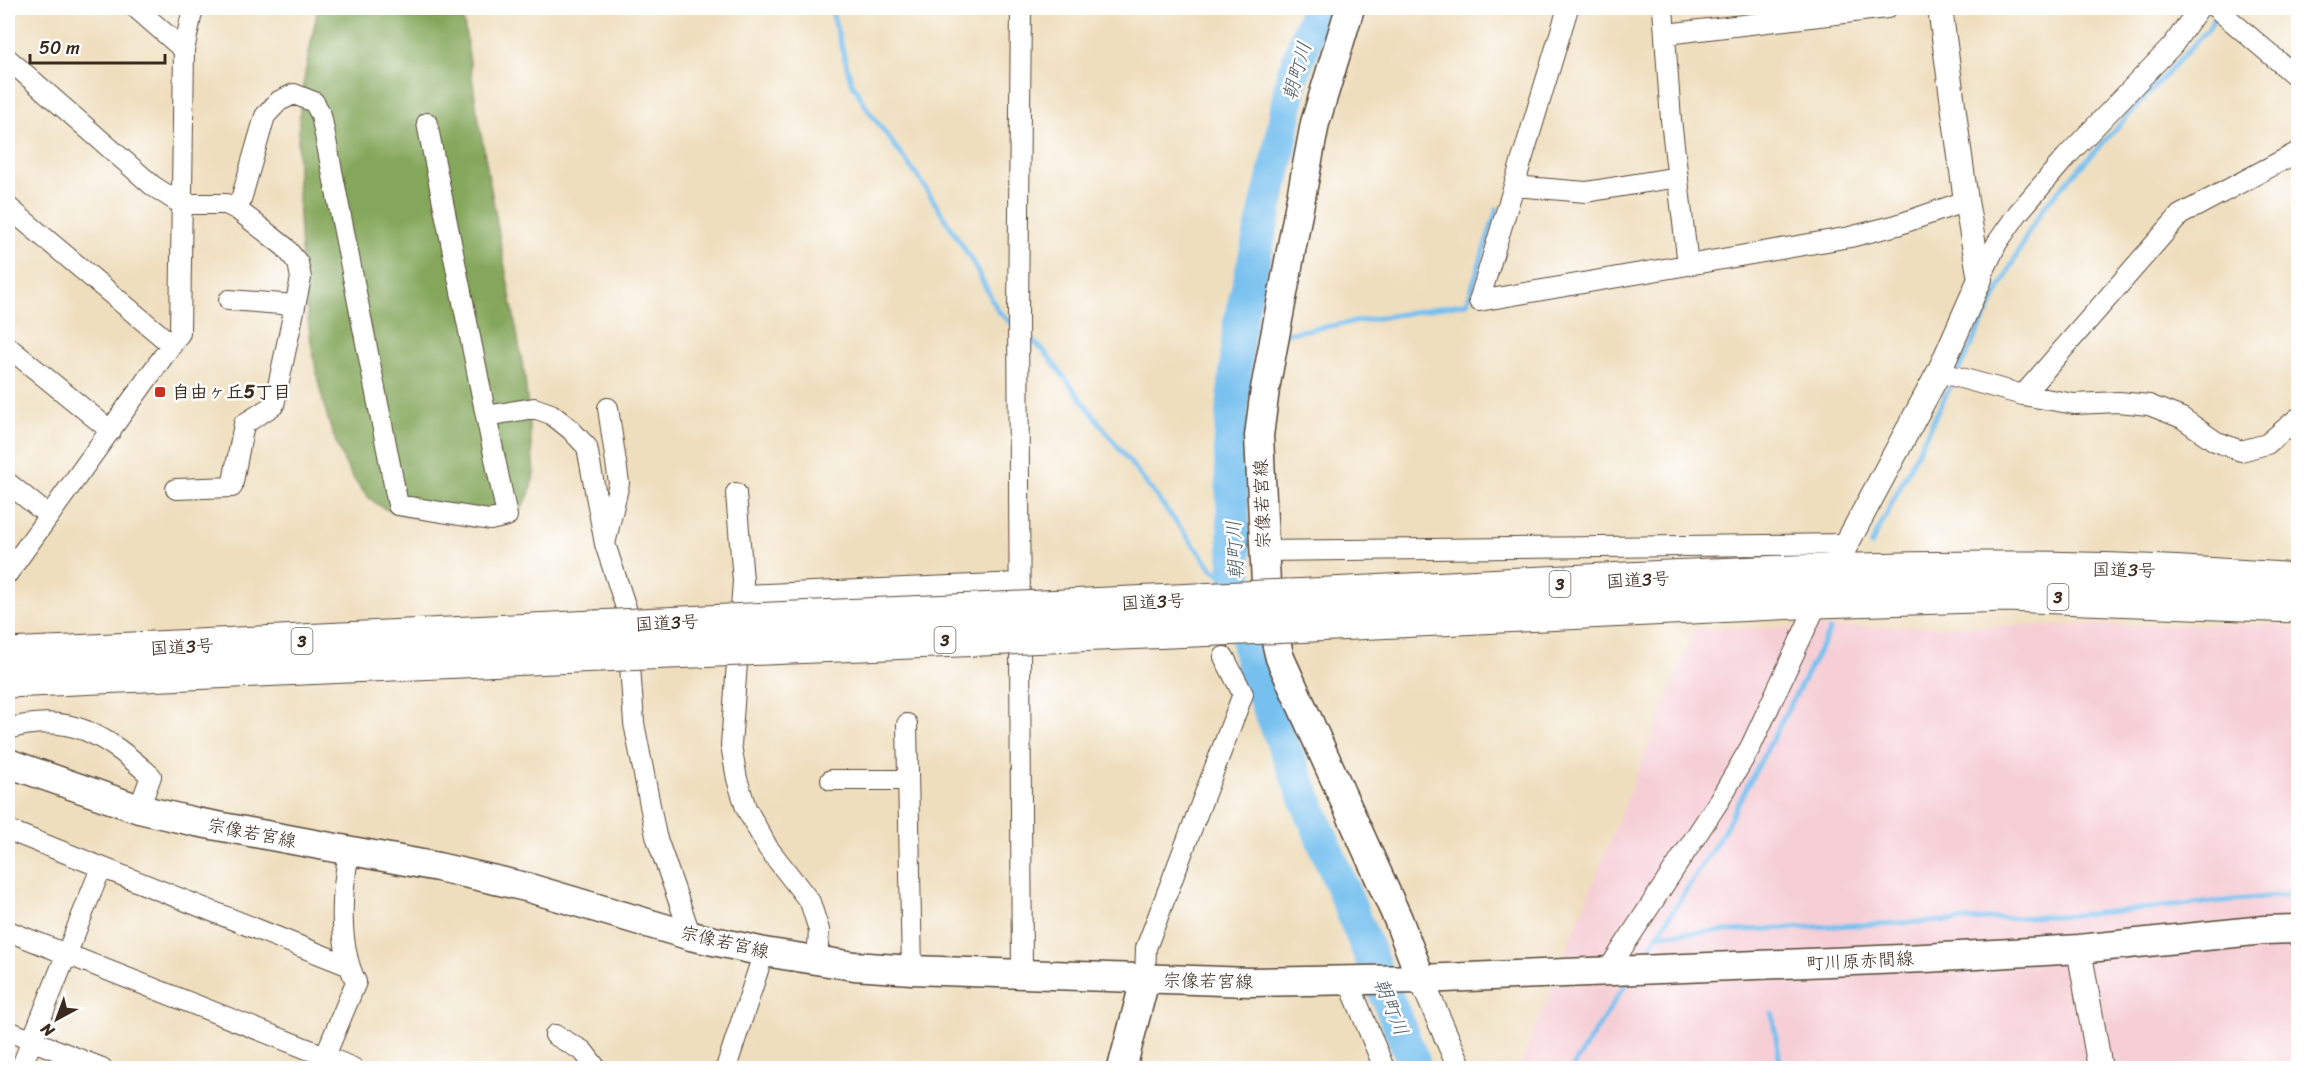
<svg xmlns="http://www.w3.org/2000/svg" width="2306" height="1076" font-family="Sriracha,'Klee One',sans-serif">
  <style>
    .built { fill: #f6cfd6 }
    .forest { fill: #85a75c; stroke: #60683d; stroke-width: 1.5 }
    .lines { fill: none; stroke-linecap: round; stroke-linejoin: round }
    .stream { stroke: #76c0ef; stroke-width: 5 }
    .river { stroke: #76c0ef; stroke-width: 33 }
    .minor-casing { stroke: #564536; stroke-width: 22 }
    .tertiary-casing { stroke: #564536; stroke-width: 26 }
    .secondary-casing { stroke: #564536; stroke-width: 31 }
    .trunk-casing { stroke: #564536; stroke-width: 35 }
    .minor { stroke: #fff; stroke-width: 20 }
    .tertiary { stroke: #fff; stroke-width: 24 }
    .secondary { stroke: #fff; stroke-width: 28 }
    .trunk { stroke: #fff; stroke-width: 33 }
    .trunk-bridge-casing { stroke: #564536; stroke-width: 35; stroke-linecap: butt }
    .trunk-bridge { stroke: #fff; stroke-width: 33 }
    .poi-dot { fill: #c8321e; stroke: #fff; stroke-width: 2 }
    .labels { text-anchor: middle; dominant-baseline: central; stroke-width: 5; stroke-linejoin: round; paint-order: stroke }
    .shield { fill: #fff; stroke: #766a62; stroke-width: 1.5 }
    .shield-label { font-size: 16px; font-weight: bold; fill: #3b2a1e }
    .poi-label { font-size: 18px; font-weight: bold; fill: #3b2a1e; stroke: #fff; text-anchor: start }
    .street-label { font-size: 18px; fill: #3b2a1e; stroke: #fff }
    .water-label { font-size: 20px; font-style: italic; fill: #505e67; stroke: #fff }
  </style>
  <rect width="100%" height="100%" fill="#fff"/>
  <filter id="ink" filterUnits="userSpaceOnUse"><feTurbulence type="fractalNoise" baseFrequency=".0167" numOctaves="2"/><feDisplacementMap in="SourceGraphic" scale="12" xChannelSelector="R" yChannelSelector="G"/><feConvolveMatrix kernelMatrix="1 2 1 2 8 2 1 2 1" color-interpolation-filters="sRGB"/></filter>
  <filter id="wash" filterUnits="userSpaceOnUse"><feTurbulence type="fractalNoise" baseFrequency=".008" numOctaves="4" result="noise"/><feDisplacementMap in="SourceGraphic" scale="24" xChannelSelector="R" yChannelSelector="G"/><feGaussianBlur stdDeviation="1.35" result="paint"/><feColorMatrix in="noise" values="0 0 0 0 0 0 0 0 0 0 0 0 0 0 0 0 0 1.4 0 .05"/><feComposite in="paint" operator="in"/></filter>
  <g filter="url(#wash)">
    <rect width="100%" height="100%" fill="#efdebd"/>
    <path class="built" d="M2276 624 2298 630V1068H1519L1695 628Z"/>
    <path class="forest" d="M318 8H462L477 112 525 378 534 474 529 495 521 509 508 522C472 520 414 524 382 507 304 465 294 205 299 124 301 85 311 46 318 8Z"/>
    <g class="lines">
      <path class="stream" d="M831 8 851 81 868 110 921 181 971 259 998 311 1014 325
        M1239 325 1268 331
        M1023 333 1044 351 1213 570 1236 582
        M1283 334 1467 303 1497 209
        M1957 373 2029 231 2046 204 2209 28 2217 14
        M1871 545 1953 381
        M1658 934 2077 915 2298 894
        M1641 961 1722 834 1830 630
        M1772 1013 1781 1068
        M1572 1068 1629 979"/>
      <path class="river" d="M1317 8 1292 77 1279 152 1239 325 1230 444 1236 582 1253 670 1416 1068"/>
    </g>
  </g>
  <g filter="url(#ink)">
    <g class="lines">
      <g class="minor-casing">
        <path id="minor" d="M1021 8 1018 315 1022 975
          M1568 8 1479 301 1850 237 1897 225 1966 201
          M1663 8 1671 120 1688 265
          M2216 8 2298 78
          M1666 34 1887 8
          M184 50 193 8
          M8 59 153 186 181 204H226L238 210 285 247 298 263 301 278 274 405 244 424 232 487 176 489
          M427 123 486 416
          M1515 186 1586 192 1678 177
          M8 207 172 345
          M238 210 265 116 279 101 294 94 314 102 321 115 398 505 490 520 507 516 486 416 534 408 551 414 570 429 587 447 605 544
          M1980 279 1997 243 2018 213 2066 157 2173 45 2199 8
          M229 300 295 305
          M8 347 111 431
          M1939 372 2023 395 2180 215 2298 152
          M2023 395 2074 404 2119 402 2149 405 2182 418 2215 441 2241 451 2267 444 2298 418
          M608 408 619 483 605 544 626 608 634 723 656 836 691 936
          M8 483 49 516
          M736 493 743 581 731 745 737 779 746 808 768 848 810 902 819 930 817 961
          M1263 551 1847 544
          M8 573 180 333 184 50 136 8
          M742 595 1020 583
          M907 724 912 970
          M8 729C70 711 106 736 151 776L139 809
          M831 780H908
          M8 830 347 965
          M349 853C341 893 338 945 356 982L325 1056 353 1068
          M8 931 325 1056
          M1608 970 1719 801 1751 746 1821 595
          M1145 980 1146 948 1243 694 1224 657
          M1348 980 1384 1068
          M8 1031 102 1068
          M555 1035 583 1051 596 1068
          M21 1068 101 868
          M726 1068 764 952"/>
      </g>
      <g class="tertiary-casing">
        <path id="tertiary" d="M1832 571 1939 372 1980 279 1966 201 1940 8
          M2079 949 2100 1068
          M1421 979 1460 1068"/>
      </g>
      <g class="secondary-casing">
        <path id="secondary" d="M1350 8 1315 123 1265 389 1259 436 1267 605 1280 658 1398 919 1421 979
          M8 763 139 809 196 822 438 867 526 887 691 936 764 952 854 966 912 970 1250 982 1421 979 1925 958 2079 949 2264 930 2298 929
          M1122 1068 1145 980"/>
      </g>
      <g class="trunk-casing">
        <path id="trunk" d="M1287 596C1521 585 1755 569 1989 568 2092 567 2195 573 2298 580
          M1291 626 1818 601 2006 595 2298 606
          M8 655 595 627
          M8 681 599 655"/>
      </g>
      <use href="#minor" class="minor"/>
      <use href="#tertiary" class="tertiary"/>
      <use href="#secondary" class="secondary"/>
      <use href="#trunk" class="trunk"/>
      <g class="trunk-bridge-casing">
        <path id="trunk-bridge" d="M595 627 1287 596
          M599 655 1291 626"/>
      </g>
      <use href="#trunk-bridge" class="trunk-bridge"/>
    </g>
  </g>
  <rect class="poi-dot" x="154" y="386" width="12" height="12" rx="3"/>
  <g class="labels">
    <g class="shield">
      <rect x="1549.5" y="571" width="21" height="26" rx="4.5"/>
      <rect x="2047.5" y="584" width="21" height="26" rx="4.5"/>
      <rect x="934.5" y="627" width="21" height="26" rx="4.5"/>
      <rect x="291.5" y="628" width="21" height="26" rx="4.5"/>
    </g>
    <g class="shield-label">
      <text x="1560" y="584">3</text>
      <text x="2058" y="597">3</text>
      <text x="945" y="640">3</text>
      <text x="302" y="641">3</text>
    </g>
    <g class="poi-label">
      <text x="172" y="392">自由ヶ丘5丁目</text>
    </g>
    <g class="street-label">
      <text transform="translate(1262 504) rotate(-92)">宗像若宮線</text>
      <text transform="translate(2124 570) rotate(1)">国道3号</text>
      <text transform="translate(1638 580) rotate(-3)">国道3号</text>
      <text transform="translate(1153 602) rotate(-3)">国道3号</text>
      <text transform="translate(667 623) rotate(-3)">国道3号</text>
      <text transform="translate(182 647) rotate(-3)">国道3号</text>
      <text transform="translate(252 833) rotate(11)">宗像若宮線</text>
      <text transform="translate(725 942) rotate(13)">宗像若宮線</text>
      <text transform="translate(1860 961) rotate(-3)">町川原赤間線</text>
      <text transform="translate(1208 981) rotate(1)">宗像若宮線</text>
    </g>
    <g class="water-label">
      <text transform="translate(1297 71) rotate(-74)">朝町川</text>
      <text transform="translate(1235 550) rotate(-93)">朝町川</text>
      <text transform="translate(1391 1007) rotate(68)">朝町川</text>
    </g>
  </g>
  <rect width="2306" height="1076" fill="none" stroke="#fff" stroke-width="30"/>
  <g transform="translate(57 1019) rotate(221)" stroke="#ffffff" stroke-width="4.5" paint-order="stroke">
  <path d="M0-4.5L10 22L0 15L-10 22Z" fill="#3b2a1e"/>
  <text y="-9" font-size="16" font-weight="bold" text-anchor="middle" fill="#3b2a1e">N</text>
  </g>
  <path d="M30 54v9h135v-9" fill="none" stroke="#3b2a1e" stroke-width="3"/>
  <text x="39" y="54" font-size="18" fill="#3b2a1e" stroke="#ffffff" stroke-width="4.5" paint-order="stroke">50 m</text>
</svg>
